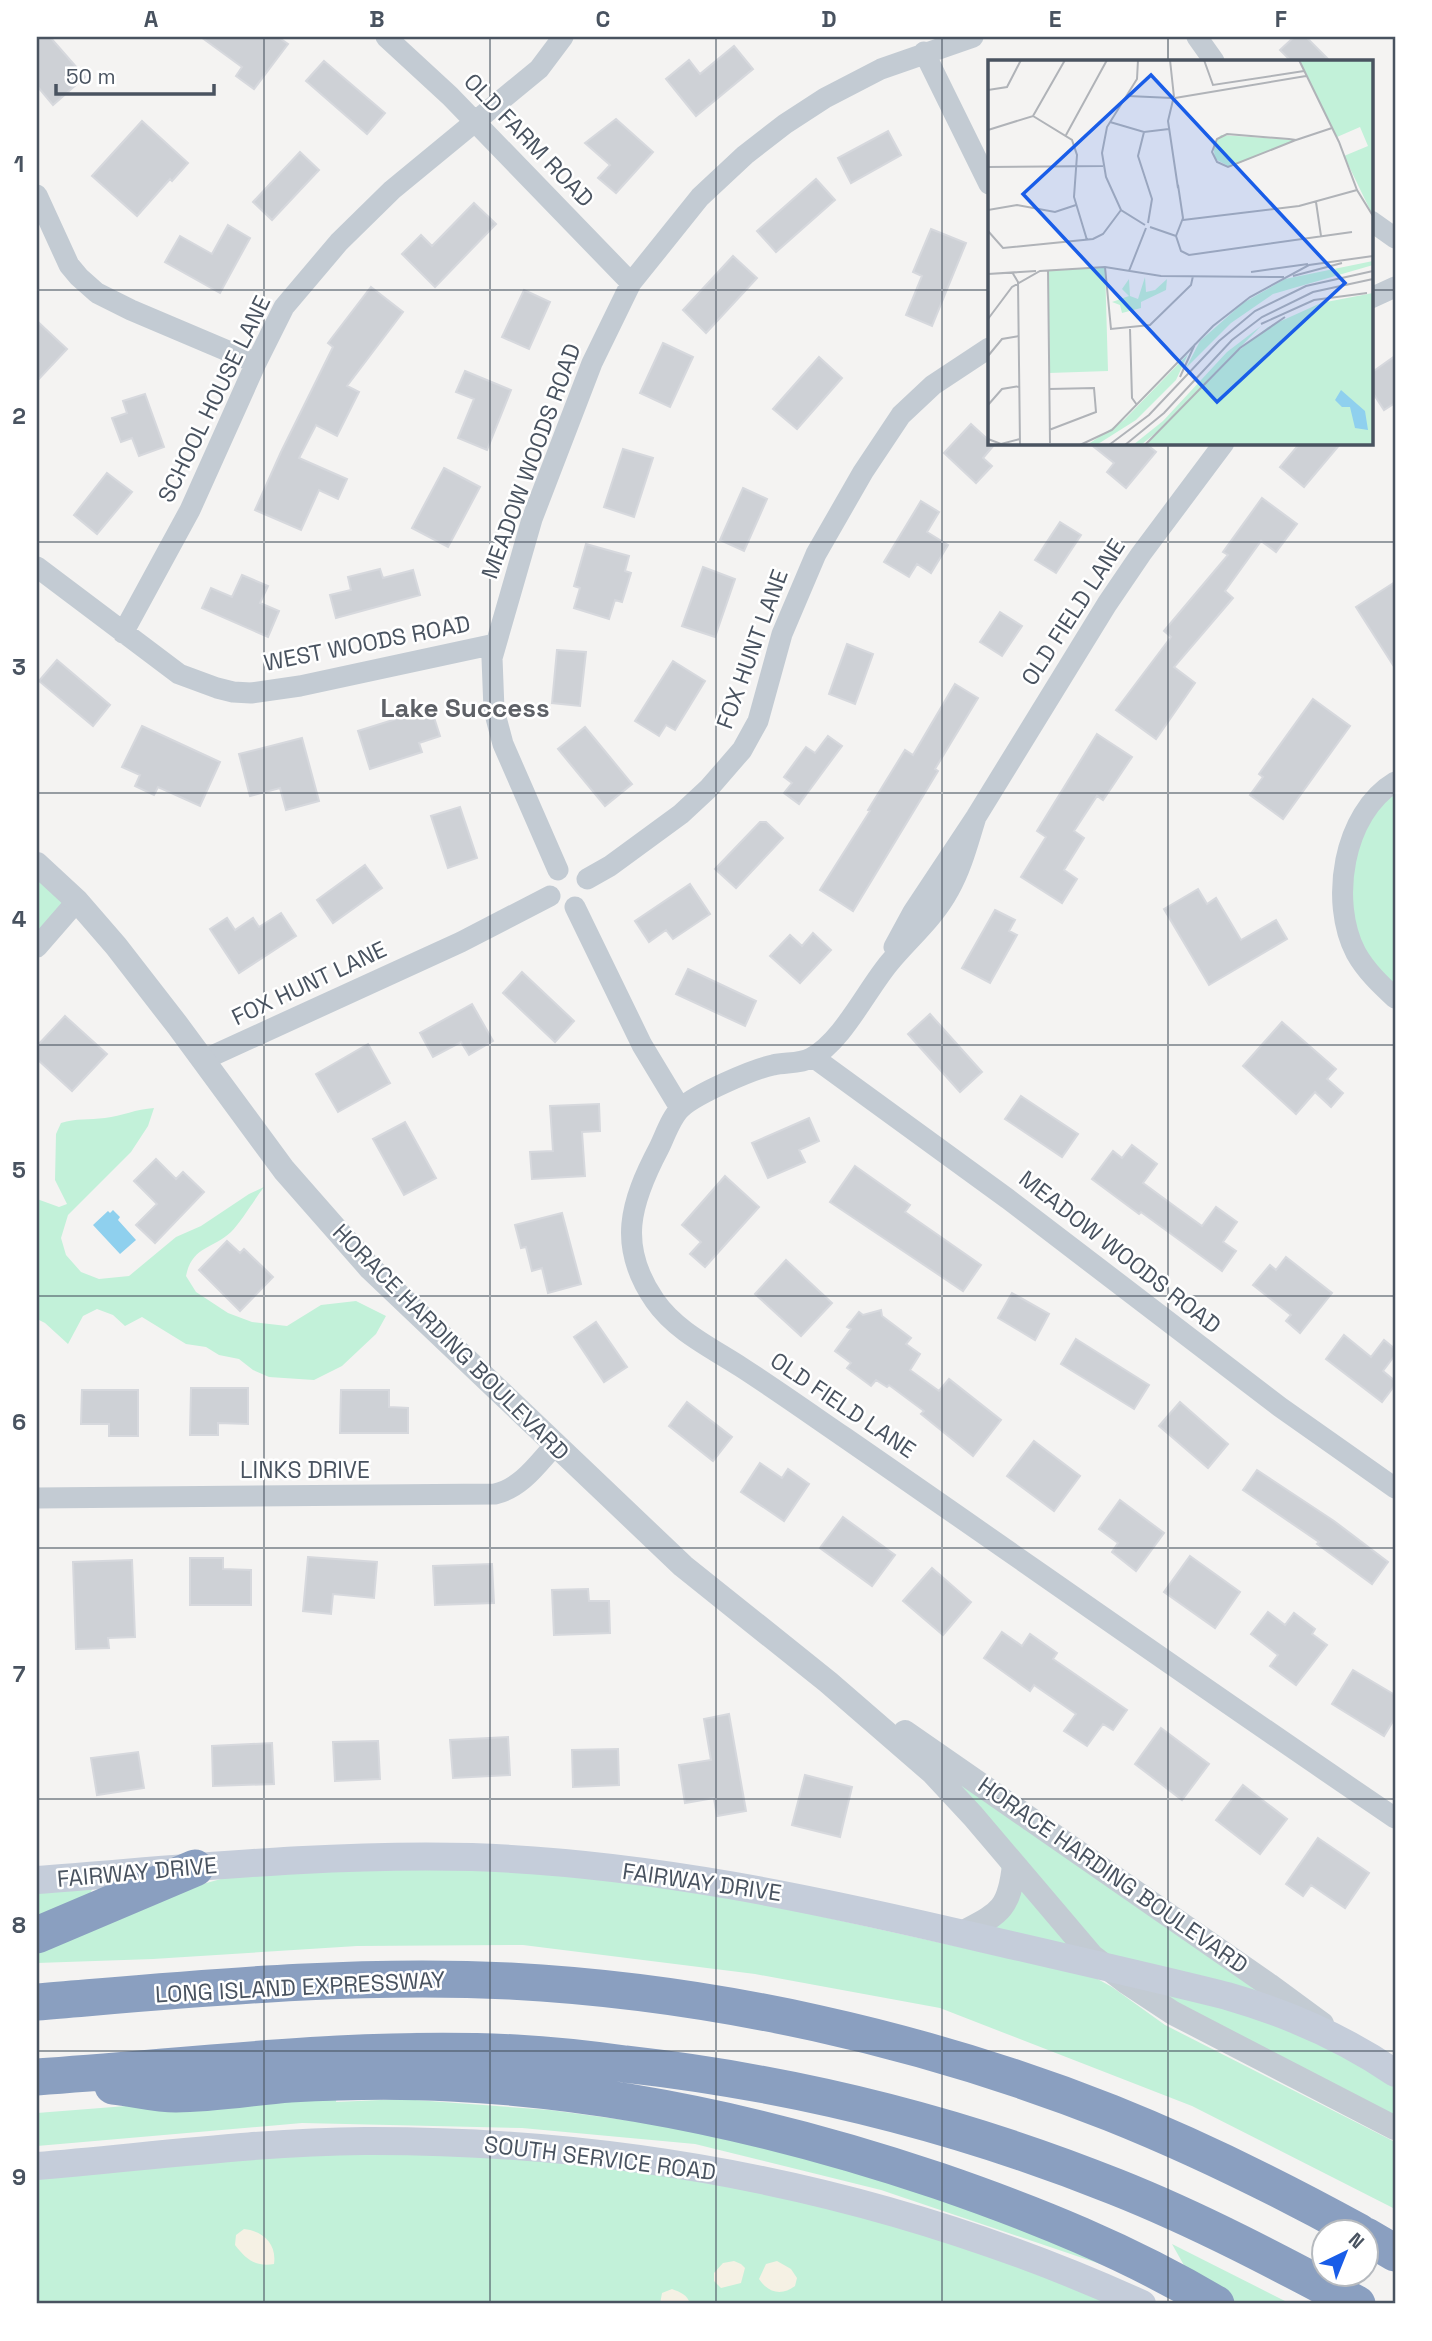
<svg xmlns="http://www.w3.org/2000/svg" width="1432" height="2341" font-family="'Space Grotesk',sans-serif">
  <style>
    .green { fill: #c2f1d9 }
    .sand { fill: #f5f1e4 }
    .water { fill: #8fd0ee }
    .building { fill: #ced1d6; stroke: #d6d8dd; stroke-width: 2 }
    .lines { fill: none; stroke-linecap: round; stroke-linejoin: round }
    .minor { stroke: #c3cbd3; stroke-width: 21 }
    .tertiary { stroke: #c3cbd3; stroke-width: 24 }
    .secondary { stroke: #c5cdda; stroke-width: 28 }
    .motorway { stroke: #8a9fc0; stroke-width: 37 }
    .grid { fill: none; stroke: #495360; stroke-width: 2; stroke-opacity: 0.55 }
    .labels { text-anchor: middle; dominant-baseline: central; stroke-width: 5; stroke-linejoin: round; paint-order: stroke }
    .street-label { font-size: 23px; fill: #495360; stroke: #fff }
    .quarter-label { font-size: 26px; font-weight: bold; fill: #5e6167; stroke: #fff }
    .inset-road { fill: none; stroke: #b0b3b8; stroke-width: 2 }
    .view { fill: #195de8; fill-opacity: 0.15; stroke: #195de8; stroke-width: 3.5 }
    .inset-edge { fill: none; stroke: #495360; stroke-width: 3.5 }
    .neatline { fill: none; stroke: #495360; stroke-width: 2.5 }
    .grid-label { font-size: 23px; text-anchor: middle; font-weight: bold; fill: #495360 }
  </style>
  <rect width="100%" height="100%" fill="#f4f3f2"/>
  <path class="green" d="M1395 782V998L1379 984 1343 899 1371 806Z
    M37 864 77 901 37 947Z
    M154 1108 148 1126 131 1152 68 1215 61 1238 66 1255 81 1272 99 1279 129 1276 176 1237 201 1226 249 1194 264 1187C254 1200 241 1222 231 1232 213 1249 192 1246 186 1276L196 1292 228 1313 252 1322 287 1326 321 1305 356 1301 386 1316 376 1334 342 1366 314 1380 269 1377 253 1370 239 1359 219 1355 206 1347 186 1344 142 1317 125 1326 113 1315 97 1309 83 1316 68 1344 45 1323 37 1319V1199L59 1207 67 1204 55 1180 56 1134 61 1123C76 1118 89 1120 105 1118 122 1116 136 1109 154 1108Z
    M947 1759 1395 2073V2128L1126 1982 962 1933 1011 1886 973 1816Z
    M368 1867 499 1869 712 1892 1094 1977 1112 1987 1165 2025 1395 2142V2209L1192 2106 940 2008 755 1974 523 1945 357 1946 153 1959 37 1963V1949L145 1900 239 1874Z
    M93 1888 87 1899 37 1916V1892Z
    M337 2093 336 2102 402 2099 550 2110 684 2128 919 2187 1118 2270 881 2190 695 2144 522 2128 302 2123 37 2146V2113L241 2097Z
    M348 2147 519 2151 831 2200 1127 2304H37V2170Z
    M1172 2244 1291 2304H1237L1190 2276Z"/>
  <path class="sand" d="M244 2229C263 2231 277 2244 274 2264 255 2267 246 2259 235 2245L236 2235Z
    M734 2261 741 2264 745 2268 741 2283 721 2288 714 2281V2273L723 2263Z
    M777 2261 791 2269 797 2278 795 2286C782 2296 768 2293 759 2279L766 2264Z
    M672 2289C680 2292 688 2295 690 2304H660L662 2293Z"/>
  <path class="water" d="M113 1210 120 1217 118 1220 136 1240 120 1254 93 1225 108 1211 110 1213Z"/>
  <path class="building" d="M37 37H50L85 77 53 105 37 86Z
    M201 37H278L288 44 254 89 236 76 242 67Z
    M1294 37H1306L1330 61H1291L1280 50Z
    M734 46 753 69 696 116 666 79 689 60 700 74Z
    M324 61 385 113 367 134 306 81Z
    M616 119 653 152 616 193 598 178 610 165 585 143Z
    M142 121 188 163 172 181 170 179 137 216 92 176Z
    M888 131 901 155 851 183 838 158Z
    M300 152 319 170 272 220 253 202Z
    M816 179 835 200 776 252 757 231Z
    M474 203 496 224 435 287 402 254 421 235 432 246Z
    M228 225 250 238 220 293 165 262 180 236 212 254Z
    M931 229 966 243 932 326 906 315 922 276 913 272Z
    M733 256 757 278 706 333 683 310Z
    M371 287 403 312 347 386 359 392 337 436 316 425 299 458 347 479 338 499 319 490 301 530 255 510 281 452 333 347 328 343Z
    M524 290 550 302 529 349 502 337Z
    M37 321 67 349 37 381Z
    M663 343 693 357 670 407 640 393Z
    M1395 356V403L1384 410 1371 390V373Z
    M819 357 842 378 797 429 773 409Z
    M465 371 511 390 487 450 458 438 474 399 456 392Z
    M145 394 164 447 139 456 132 438 121 442 112 418 127 413 123 401Z
    M971 424 994 445 983 458 992 466 976 483 944 453Z
    M1089 443H1145L1156 452 1126 488 1107 472 1114 463Z
    M1300 443H1341L1304 487 1280 467Z
    M623 449 653 458 634 517 604 507Z
    M444 468 480 487 448 547 412 528Z
    M107 473 132 492 97 534 74 515Z
    M743 488 767 499 744 551 720 540Z
    M1262 498 1297 524 1276 552 1261 541 1225 591 1233 598 1174 667 1195 683 1156 739 1116 710 1171 637 1164 631 1228 555 1223 552Z
    M921 501 939 512 927 532 948 545 931 573 917 564 909 577 884 562Z
    M1060 522 1081 535 1056 573 1035 560Z
    M586 544 629 556 625 571 631 573 622 602 615 600 609 619 574 608 580 588 574 586Z
    M703 567 735 579 715 637 682 626Z
    M380 569 383 578 413 570 420 595 336 618 330 595 351 590 348 577Z
    M242 575 268 586 260 603 279 611 268 637 202 608 211 588 232 597Z
    M1395 582V668L1356 607Z
    M1000 612 1022 626 1002 656 980 642Z
    M847 644 873 654 855 704 829 694Z
    M557 650 586 652 580 706 552 703Z
    M57 660 110 705 93 726 39 681Z
    M673 661 705 681 675 730 666 725 659 736 635 721Z
    M955 684 978 698 935 769 938 771 853 911 820 890 870 811 868 810 905 750 913 755Z
    M1313 699 1350 726 1283 819 1250 795 1263 777 1259 774Z
    M431 708 440 736 419 743 422 752 370 769 358 731Z
    M142 726 220 762 200 806 158 787 154 795 135 786 140 775 122 767Z
    M585 727 632 784 605 806 558 749Z
    M1097 734 1132 757 1103 800 1097 796 1074 831 1084 838 1064 870 1077 879 1062 903 1021 877 1046 837 1037 831Z
    M828 736 842 746 799 804 784 793 792 783 784 777 806 747 815 753Z
    M302 738 319 801 286 810 280 788 250 796 239 754Z
    M460 807 477 858 448 868 431 816Z
    M760 822H766L783 838 736 888 715 869Z
    M365 865 382 888 333 923 317 900Z
    M690 884 710 914 673 939 666 930 649 942 635 921Z
    M1198 889 1207 904 1216 898 1241 940 1276 920 1287 939 1209 985 1164 909Z
    M995 910 1015 920 1009 931 1017 935 990 983 962 968Z
    M281 913 296 936 239 973 210 929 227 918 235 930 253 918 259 927Z
    M813 933 831 950 800 983 770 956 790 935 802 946Z
    M688 969 756 1001 745 1026 676 994Z
    M522 972 574 1021 555 1042 503 993Z
    M472 1004 493 1041 469 1055 461 1042 433 1057 420 1033Z
    M930 1014 982 1072 960 1092 908 1034Z
    M65 1016 107 1054 72 1091 37 1059V1046Z
    M1282 1022 1336 1069 1327 1079 1343 1093 1331 1107 1315 1092 1296 1114 1243 1066Z
    M368 1044 390 1083 338 1112 316 1074Z
    M1021 1096 1078 1134 1062 1157 1005 1119Z
    M599 1104 600 1131 582 1132 585 1176 532 1179 530 1152 553 1151 550 1106Z
    M809 1118 819 1141 799 1150 805 1162 768 1178 752 1143Z
    M405 1122 436 1178 404 1195 373 1139Z
    M1132 1145 1157 1164 1143 1183 1177 1208 1202 1226 1216 1207 1237 1222 1223 1242 1236 1251 1222 1271 1141 1212 1139 1214 1092 1179 1113 1151 1122 1158Z
    M156 1159 176 1179 183 1172 204 1192 155 1243 136 1225 157 1204 134 1181Z
    M855 1166 910 1205 905 1212 981 1265 963 1291 830 1202Z
    M725 1176 759 1207 705 1267 690 1254 701 1242 682 1225Z
    M562 1213 581 1284 548 1293 542 1268 532 1271 526 1247 521 1248 515 1225Z
    M227 1241 240 1253 244 1249 273 1277 240 1311 199 1270Z
    M1286 1257 1332 1293 1300 1333 1286 1321 1291 1315 1253 1285 1270 1265 1276 1270Z
    M786 1260 832 1303 801 1336 755 1294Z
    M1012 1293 1049 1314 1035 1340 998 1318Z
    M881 1310 882 1316 911 1338 906 1344 920 1354 910 1370 939 1391 949 1379 1001 1420 973 1456 921 1414 924 1411 889 1385 887 1387 876 1380 871 1386 847 1368 851 1363 835 1351 851 1329 847 1327 859 1312 863 1315Z
    M596 1322 627 1367 604 1382 574 1337Z
    M1344 1335 1371 1357 1384 1340 1395 1349V1355L1383 1371 1395 1381V1385L1382 1402 1326 1359Z
    M1076 1339 1149 1385 1134 1409 1061 1364Z
    M191 1388H248V1424L218 1423V1435H190Z
    M82 1390H138V1436H109V1424H81Z
    M341 1390H389V1407L408 1408V1433H340Z
    M687 1402 732 1437 713 1461 669 1426Z
    M1180 1402 1228 1444 1208 1468 1159 1426Z
    M1034 1441 1080 1476 1054 1511 1007 1476Z
    M760 1463 782 1478 788 1469 809 1484 784 1521 741 1492Z
    M1257 1470 1334 1521 1388 1562 1372 1584 1317 1544 1319 1542 1243 1490Z
    M1120 1500 1164 1533 1136 1571 1112 1552 1118 1543 1099 1529Z
    M843 1517 895 1555 872 1586 820 1548Z
    M1190 1556 1240 1592 1215 1628 1164 1592Z
    M308 1557 377 1562 374 1598 333 1594 331 1614 303 1611Z
    M190 1558H223V1569L251 1570V1605H190Z
    M132 1560 135 1637 108 1638 109 1648 76 1649 73 1562Z
    M492 1564 494 1603 435 1605 433 1566Z
    M932 1568 971 1602 943 1635 903 1601Z
    M588 1589 589 1601H609L610 1633 554 1635 552 1590Z
    M1268 1612 1285 1625 1294 1613 1315 1629 1312 1634 1327 1645 1296 1685 1270 1666 1278 1655 1251 1634Z
    M1002 1632 1022 1646 1030 1634 1057 1653 1053 1659 1127 1710 1113 1730 1103 1724 1087 1746 1064 1731 1076 1714 1034 1685 1030 1691 984 1658Z
    M1353 1670 1395 1695V1718L1384 1736 1332 1704Z
    M729 1714 746 1811 717 1816 714 1798 685 1803 679 1765 711 1760 704 1719Z
    M1161 1728 1209 1764 1182 1800 1135 1764Z
    M508 1737 510 1775 453 1778 450 1740Z
    M378 1741 380 1779 335 1781 333 1742Z
    M272 1743 274 1784 213 1786 212 1746Z
    M618 1749 619 1785 573 1787 572 1750Z
    M138 1752 144 1788 97 1795 91 1758Z
    M805 1775 852 1787 840 1837 792 1825Z
    M1243 1785 1287 1819 1260 1854 1216 1820Z
    M1318 1838 1369 1873 1345 1908 1311 1885 1303 1896 1286 1884Z"/>
  <g class="lines">
    <path class="minor" d="M386 37 450 96 631 283
      M1197 37 1214 61
      M924 52 989 184
      M37 195 69 265 79 277 97 293 131 310 256 363
      M1371 221 1395 238
      M1371 298 1395 287
      M37 567 179 674 217 688 233 692 251 693 300 686 495 644
      M123 633 190 510 256 363 284 307 339 242 392 190 539 69 563 37
      M1395 782C1343 813 1329 902 1356 953 1366 971 1381 985 1395 998
      M976 817C968 842 962 867 949 890 934 918 910 938 890 962 867 989 843 1041 811 1058 800 1064 785 1062 773 1065 753 1069 696 1094 681 1108 671 1117 665 1136 659 1148 630 1203 617 1246 655 1301 676 1331 710 1347 741 1367 775 1389 809 1413 844 1437 1028 1564 1210 1693 1395 1818
      M558 870 503 744 494 710 492 658 532 519 592 363 631 283 700 197 745 155 785 124 825 98 881 69 973 37
      M587 879 610 866 681 814 709 788 742 750 758 721 782 634 816 554 863 472 901 415 933 385 989 348
      M575 907 642 1045 680 1108
      M37 947 77 901
      M894 947 913 912 976 817 1107 604 1141 554 1224 443
      M813 1057 1008 1199 1280 1407 1395 1488
      M203 1060 461 942 550 896
      M37 1498 495 1494C521 1488 537 1465 554 1446"/>
    <path class="tertiary" d="M37 864 77 901 116 946 178 1026 284 1170 370 1268 683 1566 828 1682 933 1773 973 1816 1092 1956 1126 1982 1173 2013 1395 2128
      M905 1732 1269 1985 1322 2024
      M962 1933C1000 1913 1009 1910 1014 1865"/>
    <path class="secondary" d="M37 1880C182 1869 326 1853 472 1857 648 1863 815 1899 985 1939 1066 1958 1147 1976 1227 1996 1286 2013 1344 2038 1395 2073
      M37 2166C145 2157 256 2142 365 2141 635 2140 895 2192 1142 2304"/>
    <path class="motorway" d="M37 1935 195 1868
      M37 2002C194 1989 352 1973 510 1981 714 1992 921 2038 1111 2113 1196 2147 1279 2188 1359 2232
      M37 2077C197 2066 356 2045 516 2053 553 2055 589 2059 625 2064 794 2083 959 2124 1116 2187 1199 2220 1278 2262 1357 2304
      M113 2086C134 2088 155 2094 176 2094 213 2094 253 2087 290 2084 344 2081 397 2080 451 2083 617 2091 782 2128 939 2181 1035 2214 1129 2252 1216 2304
      M1366 2236 1395 2253"/>
  </g>
  <path class="grid" d="M264 37V2304M490 37V2304M716 37V2304M942 37V2304M1168 37V61M37 290H989M1371 290H1395M1168 443V2304M37 542H1395M37 793H1395M37 1045H1395M37 1296H1395M37 1548H1395M37 1799H1395M37 2051H1395"/>
  <g class="labels">
    <g class="street-label">
      <text transform="translate(529 140) rotate(46)">OLD FARM ROAD</text>
      <text transform="translate(214 399) rotate(-64)">SCHOOL HOUSE LANE</text>
      <text transform="translate(531 461) rotate(-70)">MEADOW WOODS ROAD</text>
      <text transform="translate(1073 612) rotate(-57)">OLD FIELD LANE</text>
      <text transform="translate(367 643) rotate(-11)">WEST WOODS ROAD</text>
      <text transform="translate(752 649) rotate(-70)">FOX HUNT LANE</text>
      <text transform="translate(309 983) rotate(-25)">FOX HUNT LANE</text>
      <text transform="translate(1120 1252) rotate(38)">MEADOW WOODS ROAD</text>
      <text transform="translate(451 1342) rotate(45)">HORACE HARDING BOULEVARD</text>
      <text transform="translate(843 1405) rotate(34)">OLD FIELD LANE</text>
      <text x="305" y="1470">LINKS DRIVE</text>
      <text transform="translate(137 1872) rotate(-5)">FAIRWAY DRIVE</text>
      <text transform="translate(1113 1875) rotate(35)">HORACE HARDING BOULEVARD</text>
      <text transform="translate(702 1882) rotate(8)">FAIRWAY DRIVE</text>
      <text transform="translate(300 1987) rotate(-3)">LONG ISLAND EXPRESSWAY</text>
      <text transform="translate(600 2158) rotate(7)">SOUTH SERVICE ROAD</text>
    </g>
    <g class="quarter-label">
      <text x="465" y="708">Lake Success</text>
    </g>
  </g>
  <g transform="translate(988 60)">
    <rect width="385" height="385" fill="#f4f3f2"/>
    <path d="M311 0H385V156L356 96 380 86 372 67 349 77ZM233 75 308 80 242 107 227 99 225 84ZM385 201V205L285 234 243 263 198 308 212 281 255 243 297 219ZM117 207 120 311 61 313 60 210ZM157 217 158 232 167 230 179 219 178 230 153 242V248L134 253 132 245 124 242 141 236 134 229 141 219 142 236 150 239ZM385 233V385H158L244 296 280 267 333 243ZM273 266 169 372 153 385H145L175 361 239 292ZM200 294 188 320 148 360 110 384 99 385 136 360Z" fill="#c2f1d9"/>
    <path d="M353 330 377 351 380 370 367 368 362 347H354L347 340Z" fill="#8fd0ee"/>
    <path class="inset-road" d="M150 0 149 19 119 67 114 93 118 117 133 150 157 165M182 0 186 37M216 0 225 25 316 11M311 0 351 82 369 130 385 156M0 30 19 27 33 0M140 36 184 38M187 38 318 16M185 40 180 61 190 128M45 56 77 0M122 62 156 72 181 69M0 70 45 56 84 80 89 95 86 137 99 180M156 72 150 96 164 139 160 163M239 74 301 79 308 80 240 107 229 102 224 92 229 79ZM78 75 119 0M308 80 344 68M0 107 115 106M190 125 195 158 188 176 193 191 201 195 364 172M328 142 333 176M0 150 29 145 67 152 88 145M195 160 311 146 369 130M162 167 188 176M0 171 15 188 105 179 115 174 133 150M117 207 123 269 162 265 203 225 205 216M60 210 62 383M141 211 158 168M24 212 30 222 32 385M263 212 320 204M0 214 48 211M305 216 354 203M0 259 24 227 52 211 117 207 173 216 296 217M273 264 326 240 379 233M142 269 144 338 149 345M0 296 14 279 31 276M192 317 207 284M61 329 106 328 108 352 61 370M0 345 14 329 32 326M0 379 13 384 32 379M92 385 124 370 225 266 262 237 321 205 385 196M121 385 161 355 231 281 267 251 318 226 385 211M137 385 176 353 244 280 274 257 325 232 385 219M157 385 252 288 297 257"/>
    <path class="view" d="M163 15 357 223 229 342 35 134Z"/>
    <rect width="385" height="385" class="inset-edge"/>
  </g>
  <rect width="1432" height="2341" fill="none" stroke="#ffffff" stroke-width="77"/>
  <g transform="translate(1345 2253) rotate(43)"><circle r="33" fill="#ffffff" stroke="#b6babf" stroke-width="2"/>
  <path d="M0-5L12 26L0 18L-12 26Z" fill="#195de8"/>
  <text y="-10" font-size="19" font-weight="bold" text-anchor="middle" fill="#495360">N</text>
  </g>
  <path d="M56 84v10h158v-10" fill="none" stroke="#495360" stroke-width="3.5"/>
  <text x="66" y="84" font-size="21" fill="#495360" stroke="#ffffff" stroke-width="5" paint-order="stroke">50 m</text>
  <rect x="38" y="38" width="1356" height="2264" class="neatline"/>
  <g class="grid-label">
    <text x="151" y="27">A</text>
    <text x="377" y="27">B</text>
    <text x="603" y="27">C</text>
    <text x="829" y="27">D</text>
    <text x="1055" y="27">E</text>
    <text x="1281" y="27">F</text>
    <text x="19" y="172">1</text>
    <text x="19" y="424">2</text>
    <text x="19" y="675">3</text>
    <text x="19" y="927">4</text>
    <text x="19" y="1178">5</text>
    <text x="19" y="1430">6</text>
    <text x="19" y="1682">7</text>
    <text x="19" y="1933">8</text>
    <text x="19" y="2185">9</text>
  </g>
</svg>
